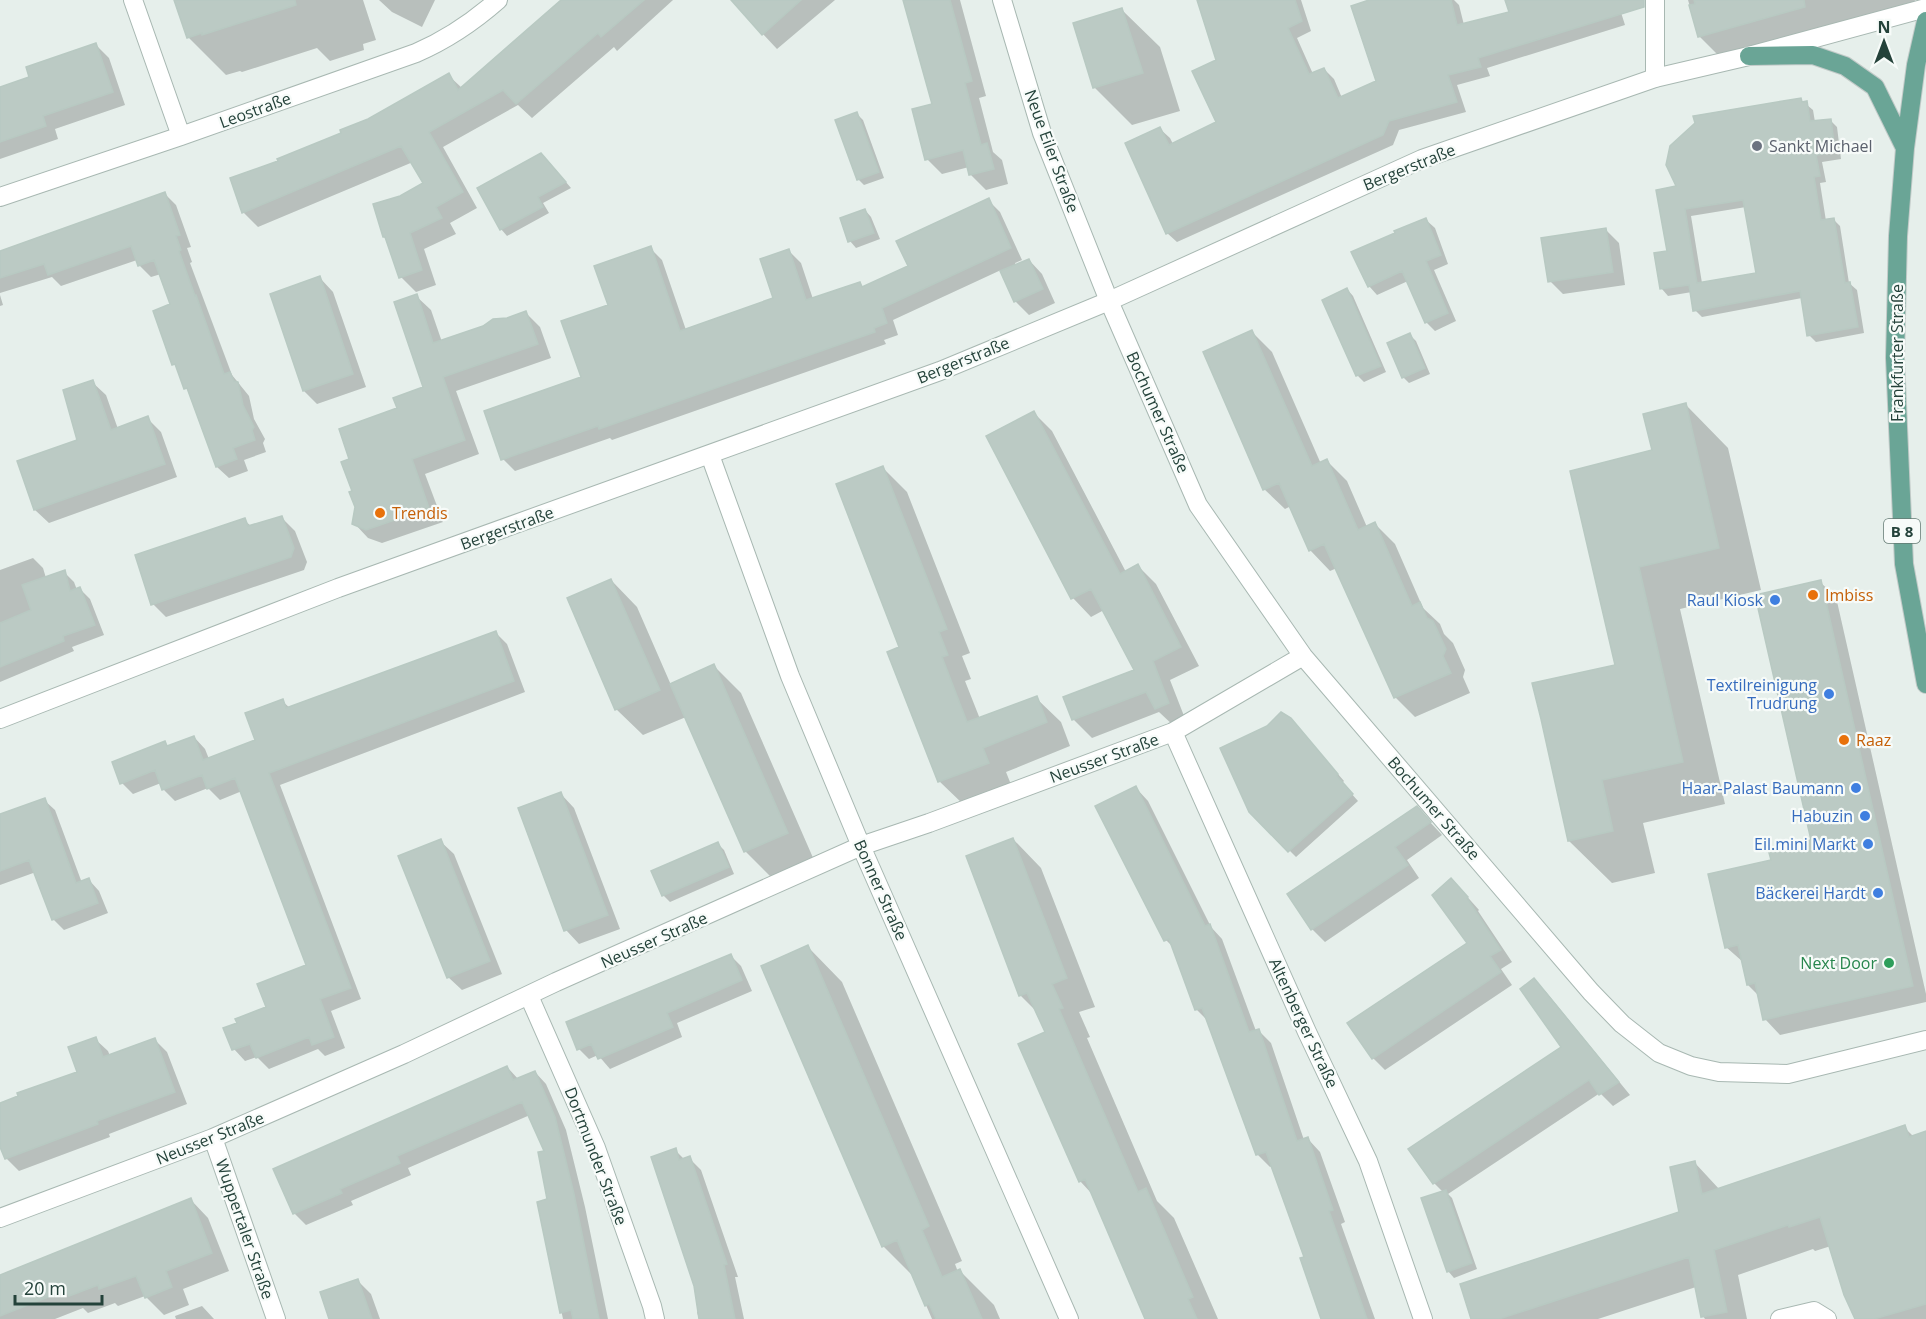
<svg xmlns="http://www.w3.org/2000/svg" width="1926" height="1319" font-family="'Open Sans',sans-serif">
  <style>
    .shadow { fill: #0003; fill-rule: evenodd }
    .building { fill: #bbcac4; stroke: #b8c9c2; stroke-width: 1.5; fill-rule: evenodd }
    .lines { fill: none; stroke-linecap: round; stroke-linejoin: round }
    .minor-casing { stroke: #a8b8b2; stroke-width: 20 }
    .tertiary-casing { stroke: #a8b8b2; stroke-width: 20 }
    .primary-casing { stroke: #c2cac8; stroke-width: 20 }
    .minor { stroke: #fff; stroke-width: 18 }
    .tertiary { stroke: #fff; stroke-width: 18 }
    .primary { stroke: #6aa596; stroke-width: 18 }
    .worship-dot { fill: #6b7280; stroke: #f7fbf9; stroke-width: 2 }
    .food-dot { fill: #e8710a; stroke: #f7fbf9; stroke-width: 2 }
    .shop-dot { fill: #3f7fe0; stroke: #f7fbf9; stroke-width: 2 }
    .leisure-dot { fill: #2e9e5b; stroke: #f7fbf9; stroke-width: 2 }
    .labels { text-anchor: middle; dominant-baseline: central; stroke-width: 4.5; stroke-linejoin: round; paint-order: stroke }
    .shield { fill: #f7fbf9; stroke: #637a73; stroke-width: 1.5 }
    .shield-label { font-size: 15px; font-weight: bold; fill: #24423a }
    .street-label { font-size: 16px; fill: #24423a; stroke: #f7fbf9 }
    .worship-label { font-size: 16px; fill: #5b616d; stroke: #f7fbf9; text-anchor: start }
    .food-label { font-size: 16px; fill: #c56008; stroke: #f7fbf9; text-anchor: start }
    .shop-label { font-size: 16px; fill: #366cbe; stroke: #f7fbf9; text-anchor: end }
    .leisure-label { font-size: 16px; fill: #27864d; stroke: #f7fbf9; text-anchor: end }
  </style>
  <rect width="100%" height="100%" fill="#e6efeb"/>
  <path class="shadow" d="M176 0H363L376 40 363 44 364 50 330 61 317 48 242 72 240 71 226 75 188 37Z
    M379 0H435L422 27 392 12Z
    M563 0H673L617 51 614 47 532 118 518 105 443 147 477 208 450 223 456 234 424 249 436 285 416 292 401 277 388 240 384 237 400 197 425 183 413 162 258 227 243 212 280 162 368 120 448 75 462 88Z
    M744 0H835L777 49 762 33Z
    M905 0H960L986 96 979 98 993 152 1002 160 1008 184 986 190 971 175 969 167 942 174 927 159 933 105Z
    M1199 0H1301L1311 31 1297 38 1313 74 1324 69 1334 79 1342 98 1378 81 1374 0H1454L1459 5 1464 25 1511 13 1506 0H1617L1625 25 1487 68 1490 76 1457 85 1466 112 1399 130 1393 145 1177 242 1167 233 1160 129 1170 138 1173 144 1218 123V61Z
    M1688 0H1915L1914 3 1719 56 1699 36Z
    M1122 10 1160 47 1180 111 1132 125 1094 87Z
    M96 45 109 58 125 105 55 129 58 139 0 159V89L31 78Z
    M1801 100 1813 110 1815 122 1830 120 1837 127 1841 159 1822 162 1826 182 1820 183 1826 221 1833 219 1840 226 1849 283 1857 290 1864 333 1816 342 1809 335 1802 298 1702 317 1695 310 1692 292 1668 296 1662 289 1679 187ZM1746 207 1757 275 1702 283 1691 216Z
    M857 114 863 120 884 178 864 185 858 179Z
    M548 161 571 188 543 203 549 213 507 236 501 229Z
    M164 193 176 205 191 247 187 248 192 262 190 263 232 375 249 396 254 419 265 439 263 443 266 452 244 460 248 471 229 478 217 467 190 392 186 388 179 369 174 364 172 305 161 274 151 277 139 265 137 260 61 286 52 277 0 293V252Z
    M988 200 1000 212 1022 260 1015 263 1016 266 1029 260 1042 274 1055 303 1029 315 1016 302 1001 270 893 320 898 335 884 340 886 344 612 440 610 438 515 471 503 459 486 412 583 378 609 306 650 248 662 260 686 330 775 299 789 251 801 263 813 299 860 283 864 288 910 267Z
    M865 210 871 217 880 239 856 248 850 241 841 219Z
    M1426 220 1435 228 1448 264 1434 270 1456 321 1435 331 1426 322 1408 281 1377 295 1369 286Z
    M1605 229 1619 243 1625 285 1563 294 1550 281Z
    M320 278 333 292 366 387 317 404 304 391Z
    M1347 289 1353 296 1386 372 1364 382 1358 376 1324 300Z
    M0 295 3 305 0 306Z
    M416 296 431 310 442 342 526 313 540 327 551 358 456 391 479 454 425 474 443 522 382 543 368 538 354 523 356 507 350 460 399 409 424 388Z
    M1252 332 1272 352 1321 464 1327 461 1347 481 1367 527 1375 524 1395 544 1423 608 1440 624 1444 634 1453 643 1465 670 1463 677 1470 693 1415 717 1395 697 1337 568 1330 571 1310 550 1291 506 1285 509 1264 489Z
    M1410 335 1416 341 1430 374 1409 383 1403 377Z
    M92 382 106 395 118 429 147 418 161 432 177 477 49 523 35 510 19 462 79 440Z
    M1686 405 1728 448 1761 590 1680 609 1725 804 1643 823 1655 873 1612 883 1569 841 1617 666 1654 451Z
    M1034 413 1052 431 1126 572 1138 566 1156 584 1199 666 1170 680 1186 721 1175 727 1159 712 1092 738 1073 719 1136 671 1104 610 1091 617 1073 598 988 436Z
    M883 468 907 492 970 653 962 656 971 679 965 681 980 719 1036 698 1061 722 1070 746 1006 772 1012 787 964 805 939 781 901 648Z
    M281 517 295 531 307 562 304 570 166 617 153 604 244 520 251 526Z
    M33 558 43 568 46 578 64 572 74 582 77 590 80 589 90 599 104 635 72 647 74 651 0 682V570Z
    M611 580 637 607 671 685 714 666 741 693 814 860 772 878 745 851 686 717 643 735 616 709Z
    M1820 582 1836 597 1926 994V1002L1780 1035 1765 1019 1759 996 1748 985 1743 962 1726 947 1813 841Z
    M495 632 507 644 525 692 280 785 361 999 331 1011 345 1048 325 1056 318 1049 269 1069 257 1057 245 1061 234 1049 268 1008 308 965 242 791 220 800 208 788 175 801 164 790 161 783 133 794 122 783 165 743 169 747 194 737 205 749 209 759 257 741 282 701 290 708Z
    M1297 727 1344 781 1342 783 1358 801 1296 857 1250 811Z
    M1136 788 1148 801 1211 927 1222 939 1256 1031 1258 1030 1271 1043 1304 1140 1308 1139 1320 1152 1345 1222 1341 1224 1375 1319H1323L1305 1258 1273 1166 1270 1167 1257 1154 1209 1022 1197 1010 1175 949 1166 940Z
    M561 794 574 808 620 929 579 944 566 930Z
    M44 800 55 810 82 883 89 880 99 891 108 913 64 930 53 919 36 872 0 885V816Z
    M1429 821 1442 835 1407 860 1419 878 1325 942 1312 929 1289 895Z
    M1013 839 1041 868 1095 1007 1079 1012 1090 1037 1087 1038 1157 1201 1174 1218 1218 1319H1145L1092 1194 1080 1181 1047 1033 1037 1012 1021 996 967 857Z
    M440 841 454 854 502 974 462 990 448 977Z
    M718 844 724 850 734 874 670 902 663 895 653 872Z
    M1463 892 1479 910 1478 911 1512 962 1501 969 1512 985 1385 1070 1373 1058 1469 943Z
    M808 947 842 982 962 1261 955 1264 958 1272 960 1271 994 1305 1000 1319H932L914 1277 883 1246Z
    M731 956 741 966 752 991 677 1023 682 1037 610 1069 598 1055 589 1059 579 1049Z
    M1534 980 1546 992 1630 1095 1613 1106 1600 1093 1448 1194 1452 1198 1477 1269 1454 1278 1448 1271 1443 1192 1434 1183 1563 1048Z
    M95 1039 108 1051 110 1056 155 1040 167 1052 187 1104 109 1134 110 1137 19 1171 6 1158 0 1142V1104L79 1073Z
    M507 1067 519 1080 535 1072 546 1084 566 1130 585 1207 608 1319H563L538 1203 548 1201 546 1152 530 1115 408 1168 411 1175 351 1201 353 1205 306 1225 294 1213Z
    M1904 1127 1914 1137 1926 1133V1319H1856L1831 1246 1815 1251 1813 1249 1738 1275 1747 1319H1705L1703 1316 1696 1287 1598 1319H1473L1681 1213 1695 1163 1720 1190Z
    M675 1150 685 1160 689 1158 701 1170 738 1277H735L744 1319H699L697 1312 699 1311Z
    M191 1200 208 1218 229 1271 183 1289 189 1305 164 1315 145 1296 118 1306 115 1303 88 1313 83 1308 55 1319H0V1277Z
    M358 1281 371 1294 380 1319H331Z
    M202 1306 214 1319H176L175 1316Z"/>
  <path class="building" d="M174 0H295L296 5 202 35V33L187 38Z
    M561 0H644L601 37 598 33 516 104 503 90 429 132 463 192 436 207 442 218 410 233 422 270 399 278 385 237H383L373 204 400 196 423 183 401 146 242 213 230 178 278 161 277 159 341 133 340 130 368 119 449 73 458 90Z
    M731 0H801L762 35Z
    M903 0H950L972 81 965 83 981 145 987 143 994 169 969 175 963 150 925 160 912 109 932 104Z
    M1197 0H1295L1302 21 1288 28 1309 74 1324 68 1338 98 1376 81 1351 6 1369 0H1451L1457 25 1509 12 1505 0H1644V7L1478 58 1481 67 1448 75 1457 102 1389 121 1383 135 1166 234 1125 143 1160 127 1169 145 1216 122 1192 71 1216 60Z
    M1694 0H1804L1805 7 1698 37 1689 5 1695 4Z
    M1122 8 1143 73 1093 88 1073 23Z
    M96 43 113 92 43 116 46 126 0 142V87L29 77 26 67Z
    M1801 98 1802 102 1807 101 1810 121 1831 119 1835 152 1816 155 1820 176 1814 177 1821 220 1834 218 1845 283 1850 282 1858 327 1807 336 1800 291 1693 311 1689 285 1660 289 1654 253 1667 251 1656 190 1676 186 1666 165 1670 146 1695 123 1693 116ZM1743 200 1756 273 1697 283 1685 209Z
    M857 112 879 172 857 180 835 120Z
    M541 153 566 182 538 197 543 207 500 230 477 188Z
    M165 192 180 235 176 236 181 250 179 251 195 296 196 295 224 374 230 372 234 381 238 382 243 405 254 427 252 430 255 440 233 448 237 459 216 467 187 388 184 389 175 364 172 365 153 311 170 304 154 260 138 266 131 246 48 275 44 264 0 278V251Z
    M989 198 1011 248 882 308 887 323 874 328 875 332 599 429 598 426 501 460 484 411 581 377 561 321 608 305 594 266 651 246 680 331 773 298 760 259 789 249 806 300 860 282 862 287 908 266 896 241Z
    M865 209 874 233 848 242 840 218Z
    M1426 218 1441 255 1426 261 1448 313 1425 323 1402 271 1368 287 1351 252 1395 233 1394 231Z
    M1606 228 1613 272 1548 282 1541 238Z
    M1029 259 1043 289 1014 302 1000 271Z
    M320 276 353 374 303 391 270 294Z
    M1347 288 1381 366 1356 376 1322 300Z
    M417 294 433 343 483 326 493 319 507 318 526 311 538 344 443 377 465 440 412 459 429 508 366 530 352 524 355 507 349 492 352 491 341 462 349 459 339 429 397 408 393 398 423 387 394 302Z
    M1252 330 1312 466 1327 459 1358 530 1375 522 1412 606 1420 602 1427 618 1433 621 1446 649 1443 656 1451 673 1394 698 1324 544 1309 551 1279 483 1263 490 1203 352Z
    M1410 333 1425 368 1402 378 1387 343Z
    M93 380 111 430 148 416 165 464 34 510 17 461 77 440 63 390Z
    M1686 403 1719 548 1639 567 1683 762 1602 780 1613 831 1568 841 1541 719 1532 683 1615 665 1570 471 1652 450 1643 414Z
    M1034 411 1120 574 1138 564 1181 647 1153 661 1169 703 1155 709 1146 692 1072 720 1063 697 1134 670 1091 589 1071 599 986 436Z
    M883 466 947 629 939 632 948 655 942 657 967 722 1037 696 1047 722 983 748 989 763 938 782 887 652 899 647 836 484Z
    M282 516 294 548 291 557 151 605 135 555 245 518 248 526Z
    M65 570 70 591 80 587 95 625 63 636 64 641 0 667V623L31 610 22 585Z
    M611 579 660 690 615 710 567 598Z
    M1821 580 1913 986 1763 1020 1755 983 1747 985 1738 945 1725 948 1708 874 1771 860 1768 849 1811 840 1755 595Z
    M496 631 514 681 269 773 351 988 320 999 334 1037 312 1045 309 1037 256 1058 250 1044 232 1050 223 1028 237 1023 235 1019 266 1007 257 984 306 965 235 778 207 789 202 775 162 790 155 770 120 784 112 762 165 741 167 746 194 736 203 760 255 740 245 713 283 699 286 708Z
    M714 664 788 833 744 852 670 684Z
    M1281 712 1291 718 1338 774 1337 776 1353 794 1288 852 1249 812 1220 748 1267 726Z
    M1136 786 1205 926 1210 924 1249 1032 1259 1029 1297 1141 1308 1137 1333 1210 1329 1211 1367 1319H1321L1300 1258 1304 1257 1266 1152 1256 1155 1202 1008 1195 1010 1169 939 1164 941 1095 806Z
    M561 792 608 915 564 931 518 808Z
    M45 798 76 883 89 878 98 903 52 920 29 860 0 871V814Z
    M1417 806 1431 822 1395 847 1408 865 1311 930 1287 894Z
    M1013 838 1067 978 1052 984 1063 1008 1059 1009 1138 1192 1146 1188 1193 1297 1188 1299 1197 1319H1145L1085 1179 1079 1182 1018 1044 1045 1032 1027 993 1019 996 966 856Z
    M441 839 490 961 447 978 398 856Z
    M718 842 729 867 662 896 651 871Z
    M1451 878 1468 897 1467 898 1501 950 1490 956 1501 972 1372 1059 1347 1023 1467 943 1432 895Z
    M808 945 929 1226 922 1230 942 1277 960 1269 982 1319H936L929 1304 925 1306 897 1240 882 1247 761 966Z
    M731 954 742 980 667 1013 673 1027 598 1059 591 1044 577 1050 566 1022Z
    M1534 978 1619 1082 1599 1095 1589 1080 1433 1184 1408 1149 1561 1047 1520 989Z
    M96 1037 103 1057 155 1038 175 1092 97 1121 98 1124 5 1159 0 1147V1103L18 1096 17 1093 77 1072 68 1047Z
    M507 1066 513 1080 535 1071 555 1117 574 1194 599 1319H573L571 1310 560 1313 537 1202 547 1199 538 1152 544 1151 522 1102 397 1156 400 1163 340 1189 342 1193 293 1214 273 1169Z
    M1905 1125 1909 1137 1926 1131V1304L1874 1319H1855L1844 1295 1820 1217 1789 1227 1788 1225 1714 1250 1727 1312 1701 1317 1689 1257 1499 1319H1471L1460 1284 1679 1212 1670 1167 1695 1161 1702 1194Z
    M676 1148 679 1160 690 1156 727 1264 724 1265 735 1319H699L694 1286 651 1157Z
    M1446 1190 1472 1263 1447 1272 1421 1198Z
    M191 1198 212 1253 166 1271 172 1287 145 1298 136 1276 99 1289 98 1285 69 1296 66 1290 0 1316V1275Z
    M358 1279 372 1319H329L320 1292Z"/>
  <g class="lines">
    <g class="minor-casing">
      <path id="minor" d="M133 0 181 136
        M1002 0 1042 133 1109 301 1198 505 1303 656 1591 992 1622 1024 1659 1053 1691 1066 1719 1072 1788 1074 1926 1040
        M1655 0V78
        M0 197 181 136 416 53C446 40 473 22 498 0
        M710 455 790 676 861 846 1069 1319
        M1173 732 1307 1032 1368 1161 1423 1319
        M529 996 596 1148 652 1306 655 1319
        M213 1138 276 1319
        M0 1218 213 1138 404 1054 556 982 861 846 929 823 1173 732 1303 656
        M1780 1319 1814 1311 1827 1319"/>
    </g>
    <g class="tertiary-casing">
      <path id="tertiary" d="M0 719 338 588 940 371 1109 301 1422 159 1655 78 1749 56 1926 8"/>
    </g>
    <g class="primary-casing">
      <path id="primary" d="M1926 21 1916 65 1905 148 1898 236 1895 358 1904 564 1926 684
        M1749 56 1813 55 1845 66 1875 87 1905 148"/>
    </g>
    <use href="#minor" class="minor"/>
    <use href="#tertiary" class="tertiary"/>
    <use href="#primary" class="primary"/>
  </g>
  <circle class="worship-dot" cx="1757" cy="146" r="6"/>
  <g class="food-dot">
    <circle cx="380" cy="513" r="6"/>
    <circle cx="1813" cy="595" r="6"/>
    <circle cx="1844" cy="740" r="6"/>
  </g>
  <g class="shop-dot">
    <circle cx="1775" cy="600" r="6"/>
    <circle cx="1829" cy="694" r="6"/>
    <circle cx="1856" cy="788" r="6"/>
    <circle cx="1865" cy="816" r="6"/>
    <circle cx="1868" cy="844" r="6"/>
    <circle cx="1878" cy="893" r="6"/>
  </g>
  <circle class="leisure-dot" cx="1889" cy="963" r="6"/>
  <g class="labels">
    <rect class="shield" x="1884" y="519" width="36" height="24" rx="4.5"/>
    <g class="shield-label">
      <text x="1902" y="531">B 8</text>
    </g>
    <g class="street-label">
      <text transform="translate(255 110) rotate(-20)">Leostraße</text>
      <text transform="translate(1052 151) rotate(70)">Neue Eiler Straße</text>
      <text transform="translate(1409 167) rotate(-22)">Bergerstraße</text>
      <text transform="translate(1897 353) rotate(-90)">Frankfurter Straße</text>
      <text transform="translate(963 360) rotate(-22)">Bergerstraße</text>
      <text transform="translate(1158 412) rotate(66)">Bochumer Straße</text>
      <text transform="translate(507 528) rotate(-20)">Bergerstraße</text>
      <text transform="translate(1104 758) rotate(-20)">Neusser Straße</text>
      <text transform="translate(1434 808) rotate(49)">Bochumer Straße</text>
      <text transform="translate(881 890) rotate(66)">Bonner Straße</text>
      <text transform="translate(654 940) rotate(-24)">Neusser Straße</text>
      <text transform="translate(1304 1023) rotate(65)">Altenberger Straße</text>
      <text transform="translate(210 1138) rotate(-22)">Neusser Straße</text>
      <text transform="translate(596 1156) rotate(69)">Dortmunder Straße</text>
      <text transform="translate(245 1229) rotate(71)">Wuppertaler Straße</text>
    </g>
    <g class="worship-label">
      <text x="1769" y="146">Sankt Michael</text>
    </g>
    <g class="food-label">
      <text x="392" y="513">Trendis</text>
      <text x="1825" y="595">Imbiss</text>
      <text x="1856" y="740">Raaz</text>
    </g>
    <g class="shop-label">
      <text x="1763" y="600">Raul Kiosk</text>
      <text x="1817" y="685">Textilreinigung<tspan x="1817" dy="18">Trudrung</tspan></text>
      <text x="1844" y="788">Haar-Palast Baumann</text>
      <text x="1853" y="816">Habuzin</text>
      <text x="1856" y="844">Eil.mini Markt</text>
      <text x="1866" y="893">Bäckerei Hardt</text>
    </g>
    <g class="leisure-label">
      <text x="1877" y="963">Next Door</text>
    </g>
  </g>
  <g transform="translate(1884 42)" stroke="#f7fbf9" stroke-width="4.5" paint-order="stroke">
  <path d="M0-4.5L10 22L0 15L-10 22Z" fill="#24423a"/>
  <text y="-9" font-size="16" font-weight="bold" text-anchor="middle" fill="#24423a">N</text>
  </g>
  <path d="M15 1295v9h87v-9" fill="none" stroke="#24423a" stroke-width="3"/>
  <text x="24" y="1295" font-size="18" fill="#24423a" stroke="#f7fbf9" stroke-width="4.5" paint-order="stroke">20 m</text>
</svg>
